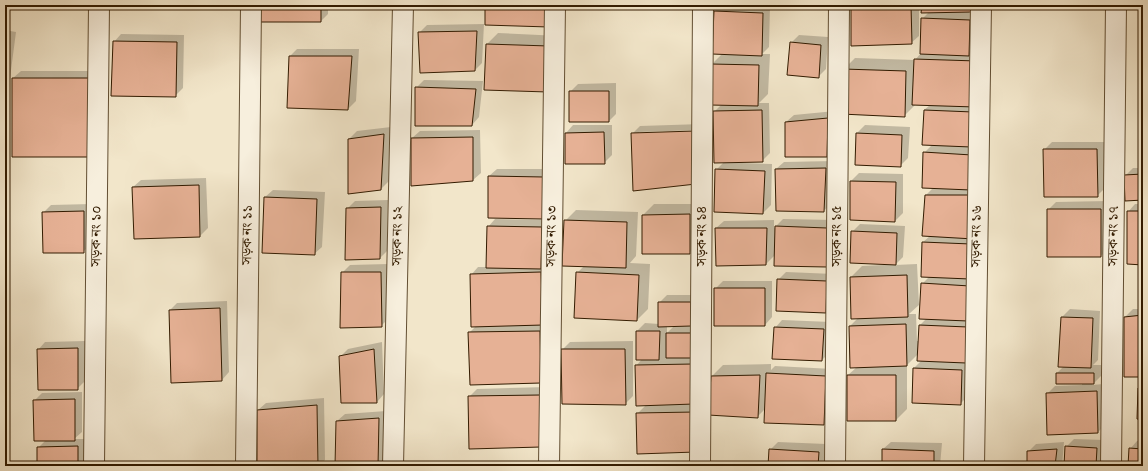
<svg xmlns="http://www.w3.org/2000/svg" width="1148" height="471" font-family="Vollkorn,'Noto Serif Bengali',serif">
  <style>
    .shadow { fill: #0003; fill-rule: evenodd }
    .building { fill: #e6b195; stroke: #321b00 }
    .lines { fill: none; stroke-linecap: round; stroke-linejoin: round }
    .street-casing { stroke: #624e32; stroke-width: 22 }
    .street { stroke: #f7efdd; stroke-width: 20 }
    .labels { text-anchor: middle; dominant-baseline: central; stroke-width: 3.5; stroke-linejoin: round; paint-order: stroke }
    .street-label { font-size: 14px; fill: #321b00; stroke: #f7efdd }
  </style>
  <rect width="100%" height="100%" fill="#f2e6ca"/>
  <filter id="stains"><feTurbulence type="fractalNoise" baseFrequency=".005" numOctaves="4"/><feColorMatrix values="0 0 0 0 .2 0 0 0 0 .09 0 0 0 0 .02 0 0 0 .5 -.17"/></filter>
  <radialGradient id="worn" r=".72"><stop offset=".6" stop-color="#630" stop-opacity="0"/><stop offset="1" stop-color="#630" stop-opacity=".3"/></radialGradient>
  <path class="shadow" d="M259 5H328V14L321 21Z
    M721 5 770 6 769 47 762 54H770L768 94 759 103H769L770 153 762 161H742V163L772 164 771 205 763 213 716 170 725 161 714 112 722 104 712 64 723 53 715 12Z
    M852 5H919V36L911 43Z
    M923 5H977L969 13H977L968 396 960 404 914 368 922 360 918 354 907 365V409L896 420 848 375 857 367 850 326 859 317 851 277 862 266 883 265V264L852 232 860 224 905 226 903 257 895 265 917 264 919 305 909 314H916L917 341H919L920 325 927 318 922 284 929 277 922 276 923 242 930 236 926 195 934 187 924 153 932 145 924 110 930 105 916 104 904 116 844 69 855 58 915 60 921 53 922 19 929 12Z
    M484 24 482 63 475 70 419 33 427 25Z
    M5 30 16 32 10 78 5 83Z
    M498 33 560 36 547 91 487 44Z
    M121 34 184 35 183 88 175 96 114 42Z
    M799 35 828 37 826 69 818 77 791 43Z
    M297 49H359L356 101 348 109 290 56Z
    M21 71H97V148L13 78Z
    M424 80 483 81 479 117 472 125 416 88Z
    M616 83V114L609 121 570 92 578 84Z
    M835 111V148L827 156H786V122L794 115Z
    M5 116H10V156L5 160Z
    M702 124 704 175 632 134 640 126ZM700 130V132L639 134V132Z
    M573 125H612V155L604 163H566V133Z
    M865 125 910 127 908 158 900 166 856 164 857 133Z
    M391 127 389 181 381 189 349 139 357 131Z
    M480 130 481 173 473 180 412 138 420 131Z
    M1052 142H1104L1105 188 1097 196 1044 150Z
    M834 161 831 203 824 211 776 169 784 162Z
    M1133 168H1143V199L1125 176Z
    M497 169H551L550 210 489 176Z
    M859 173 903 174V213L895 221 851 219V181Z
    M206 178 208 228 200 236 133 187 141 180Z
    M273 190 325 192 322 247 314 254 265 197Z
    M388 200 387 251 380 258 347 209 355 201Z
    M1108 201 1109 248 1101 256 1048 210 1056 202Z
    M91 204V244L83 252 43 213 51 205Z
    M654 204H701L700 242 689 253H643V215Z
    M1135 204H1143V264L1128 212Z
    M576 210 638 212 636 256 630 263 650 264 648 309 637 320 577 273 584 266 565 221Z
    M495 219 549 220 548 375 469 333 476 326 471 275 478 267H487L488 227Z
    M783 219 834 220 835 258 775 255 766 264 717 265 716 228 724 221 774 220V228Z
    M388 264 389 318 381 326 342 273 350 265Z
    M786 272 834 274 833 304 825 312 778 280Z
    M723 281H772V317L765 325 715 289Z
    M667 295H698L706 440 637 414 647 404 636 366 642 359 637 331 645 323 659 324V303ZM667 326H674L667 333Z
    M227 301 229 372 222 380 170 310 177 303Z
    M1070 309 1100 311 1098 360 1093 365H1101V376L1092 385 1104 384 1105 425 1098 432 1047 394 1055 386 1082 385V383H1057V373L1064 366H1060L1062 317Z
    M1133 309H1143V376L1125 317Z
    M782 320 831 322 830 352 822 360 775 328Z
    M85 341V381L77 389 38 350 45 342Z
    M633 341V396L625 404 562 350 570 342Z
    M382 342 384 394 377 402 340 357 348 349Z
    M771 364V370L775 366 833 369 831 416 824 424 765 409 757 417 712 376 723 365Z
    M547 387 541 446 469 397 477 389Z
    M82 392V432L74 439H85V466H38V448L46 440 34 401 42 393Z
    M324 398 325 460 319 466H258V410L266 403Z
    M386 411 384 466H336L337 421 345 414Z
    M1074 439 1104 440 1103 466H1065L1066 447Z
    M1137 441H1143V466H1129L1130 449Z
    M778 442 826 444 825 466H769L770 450Z
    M891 442 942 443 940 466H883V449Z
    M1064 442 1062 466H1028V452L1036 444Z"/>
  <path class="building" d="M258 5H321V22H258Z
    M485 5H549V27L485 25Z
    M851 5H911L912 44 851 46Z
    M922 5H972L971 12 921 13Z
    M714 11 763 13 762 56 712 54Z
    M921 18 970 20 969 56 920 54Z
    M477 31 475 71 420 73 418 32Z
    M5 38 9 39 5 70Z
    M113 41 177 42 176 97 111 96Z
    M790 42 821 45 819 78 787 75Z
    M486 44 549 46 548 92 484 90Z
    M289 56H352L348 110 287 108Z
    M914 59 977 61 975 107 912 105Z
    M711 64 759 65 758 106 710 105Z
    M843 69 906 71 905 117 841 114Z
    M12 78H90V157H12Z
    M415 87 476 89 472 126H415Z
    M569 91H609V122H569Z
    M762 110 763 162 714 163 713 111Z
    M924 110 973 112 971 147 922 145Z
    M828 118 827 157H785V122Z
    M695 131 696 184 633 191 631 133Z
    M604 132 605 164H565V133Z
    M856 133 902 135 901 167 855 165Z
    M384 134 381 190 348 194V139Z
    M473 137V181L411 186V138Z
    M1043 149H1097L1098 197H1044Z
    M923 152 972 155 971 190 922 188Z
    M826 168 824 212 776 211 775 169Z
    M715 169 765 171 763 214 714 212Z
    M1143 174V200L1125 201 1124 175Z
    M488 176 544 177 543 219 488 218Z
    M850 181 896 182 895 222 850 220Z
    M199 185 200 237 134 239 132 187Z
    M925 195H974V239L922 236Z
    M264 197 317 199 315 255 262 253Z
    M381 207 380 259 345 260 346 208Z
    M1047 209H1101V257H1047Z
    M84 211V253H43L42 212Z
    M1127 211H1143V265L1127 264Z
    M690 214V254H642V215Z
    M564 220 627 222 626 268 562 266Z
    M487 226 542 227 541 269 486 268Z
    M775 226 827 228V267L774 266Z
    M715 228H767L766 265 716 266Z
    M851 231 897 233 896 265 850 263Z
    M922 242 971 244 970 279 921 277Z
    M341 272H381L382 327 340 328Z
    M541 272 543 325 471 327 470 274Z
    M576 272 639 275 637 321 574 318Z
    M907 275 908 317 851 319 850 277Z
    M777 279 827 281 826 313 776 311Z
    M921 283 970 286 968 321 919 319Z
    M714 288H765V326H714Z
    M658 302H691V326L658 327Z
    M220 308 222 381 171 383 169 310Z
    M1143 315V377H1124V317Z
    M1061 317 1093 318 1091 368 1058 367Z
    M906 324 907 366 850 368 849 326Z
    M919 325 968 327 966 363 917 361Z
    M774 327 824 329 822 361 772 359Z
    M540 331 541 383 470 385 468 332Z
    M636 331H660L659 360H636Z
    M666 333H694V358H666Z
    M78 348V390H38L37 349Z
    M374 349 377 403H341L339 356Z
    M561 349H625L626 405 562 404Z
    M693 364 694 404 636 406 635 365Z
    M913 368 962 370 961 405 912 403Z
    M766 373 826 376 824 425 764 423Z
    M1056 373H1094V384H1056Z
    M760 375 758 418 708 415 711 376Z
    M847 375H896V421H847Z
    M1138 388H1143V420L1137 419Z
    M1097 391 1098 433 1047 435 1046 393Z
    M540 395 541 447 469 449 468 396Z
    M75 399V441H34L33 400Z
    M317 405 318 466H257V410Z
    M695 412 696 452 637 454 636 413Z
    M379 418 378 466H335L336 421Z
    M78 446V466H37V447Z
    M1065 446 1097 448 1096 466H1064Z
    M1129 448 1143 449V466H1128Z
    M769 449 819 452 818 466H768Z
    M882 449 934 451V466H882Z
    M1057 449 1055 466H1027V451Z"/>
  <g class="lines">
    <g class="street-casing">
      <path id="street" d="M94 466 99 5
        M246 466 251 5
        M393 466 403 5
        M549 466 555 5
        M700 466 703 5
        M835 466 839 5
        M974 466 981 5
        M1111 466 1116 5"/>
    </g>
    <use href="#street" class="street"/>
  </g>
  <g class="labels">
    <g class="street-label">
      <text transform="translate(248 235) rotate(-89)">সড়ক নং ১১</text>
      <text transform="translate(97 236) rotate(-89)">সড়ক নং ১০</text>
      <text transform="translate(398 236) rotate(-89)">সড়ক নং ১২</text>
      <text transform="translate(552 236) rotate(-89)">সড়ক নং ১৩</text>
      <text transform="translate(702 236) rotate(-90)">সড়ক নং ১৪</text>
      <text transform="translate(837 236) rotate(-90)">সড়ক নং ১৫</text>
      <text transform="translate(977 236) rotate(-89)">সড়ক নং ১৬</text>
      <text transform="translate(1114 236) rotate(-89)">সড়ক নং ১৭</text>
    </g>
  </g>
  <rect width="1148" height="471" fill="none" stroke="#f2e6ca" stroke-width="20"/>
  <rect x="6" y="6" width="1136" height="459" fill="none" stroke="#321b00" stroke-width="2"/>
  <rect x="10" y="10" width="1128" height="451" fill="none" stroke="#321b00"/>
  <rect width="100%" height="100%" filter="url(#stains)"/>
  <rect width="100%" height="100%" fill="url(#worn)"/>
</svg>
